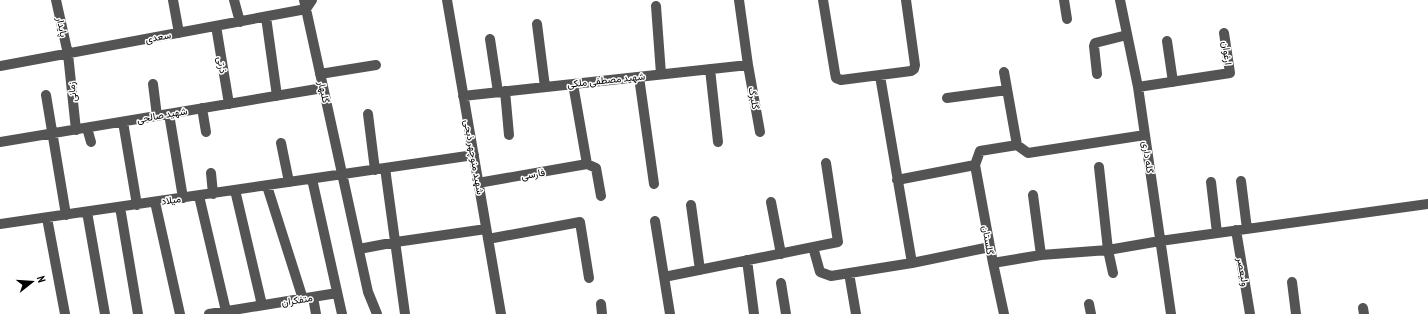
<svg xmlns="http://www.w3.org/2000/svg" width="1428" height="314" font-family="'PT Sans Narrow',Vazirmatn,sans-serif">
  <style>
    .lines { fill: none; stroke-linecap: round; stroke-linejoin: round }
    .minor { stroke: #545454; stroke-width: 10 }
    .labels { text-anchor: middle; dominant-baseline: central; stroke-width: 3; stroke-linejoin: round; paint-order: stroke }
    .street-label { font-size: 10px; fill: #000; stroke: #fff }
  </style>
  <rect width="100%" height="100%" fill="#fff"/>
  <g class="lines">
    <path class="minor" d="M56 0 68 54 76 130
      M173 0 179 33
      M234 0 240 22
      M304 0 368 292 377 314
      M447 0 501 314
      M739 0 748 65 760 132
      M823 0 835 73 836 78 841 80 911 71 914 69 915 65 906 0
      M1064 0 1067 19
      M1120 0 1138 87 1171 314
      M656 6 661 74
      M266 17 277 96
      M537 24 545 87
      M216 26 229 104
      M490 39 498 92
      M1167 41 1173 82
      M0 66 306 9 312 0
      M710 69 718 142
      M1004 72 1017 145
      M320 74 376 65
      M1097 74 1094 46 1095 43 1127 35
      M880 76 912 263
      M639 77 654 184
      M153 84 157 116
      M573 84 587 164 596 168 601 196
      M1138 87 1230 73 1224 33
      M505 91 509 135
      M46 95 66 215
      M463 96 748 65
      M947 98 1007 90
      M202 108 206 132
      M169 114 183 198
      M368 114 375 170
      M123 122 137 205
      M87 128 91 142
      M0 142 323 88
      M281 143 289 182
      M975 165 980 151 1017 145 1028 153 1145 135
      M975 165 993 263 1004 314
      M1099 167 1108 250 1113 273
      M385 168 405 314
      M211 173 213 194
      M312 179 342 314
      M897 180 975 165
      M1241 181 1247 229
      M1211 182 1217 233
      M478 183 587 164
      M267 186 303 299
      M235 190 262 305
      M1033 195 1041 255
      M199 196 226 311
      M155 202 180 314
      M771 202 781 254
      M691 205 700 270
      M120 207 138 314
      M87 212 105 314
      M47 218 65 314
      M655 221 670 314
      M0 224 474 155
      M1236 230 1250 314
      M488 239 580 222 589 278
      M813 247 820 272 831 276 912 263 990 247
      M359 249 396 242 486 229
      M747 260 754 314
      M993 263 1041 255 1108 250 1160 241 1428 204
      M849 273 856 314
      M664 277 838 242 826 163
      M1292 282 1296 314
      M781 283 786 314
      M313 297 316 314
      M601 304 602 314
      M1089 304 1091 314
      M1363 308 1364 314
      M209 314 337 293"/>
  </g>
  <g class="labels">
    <g class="street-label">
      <text transform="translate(62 27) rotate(78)">پایدار</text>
      <text transform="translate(158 37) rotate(-11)">سعدی</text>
      <text transform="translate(1227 53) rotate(83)">ارغوان</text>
      <text transform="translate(222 65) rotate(80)">ذرتی</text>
      <text transform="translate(606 80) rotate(-6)">شهید مصطفی ملکی</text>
      <text transform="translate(72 92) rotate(-97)">زمانی</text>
      <text transform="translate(324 92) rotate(77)">گلبهار</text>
      <text transform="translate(754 98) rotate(80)">گلبرگ</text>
      <text transform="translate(162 115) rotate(-10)">شهید صالحی</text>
      <text transform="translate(474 157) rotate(80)">شهید منوچهر ذبحی</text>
      <text transform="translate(1148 157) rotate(82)">گله داری</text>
      <text transform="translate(533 174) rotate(-10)">فارسی</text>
      <text transform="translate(171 200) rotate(-8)">میلاد</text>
      <text transform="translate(988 240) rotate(80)">گلستان</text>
      <text transform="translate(1243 272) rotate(80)">ولیعصر</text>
      <text transform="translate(297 300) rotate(-9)">متفکران</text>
    </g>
  </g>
  <g transform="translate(32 282) rotate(73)" stroke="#ffffff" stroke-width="3" paint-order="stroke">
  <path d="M0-3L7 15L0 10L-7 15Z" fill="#000000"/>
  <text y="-6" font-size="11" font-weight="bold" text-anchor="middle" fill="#000000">N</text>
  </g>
</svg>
